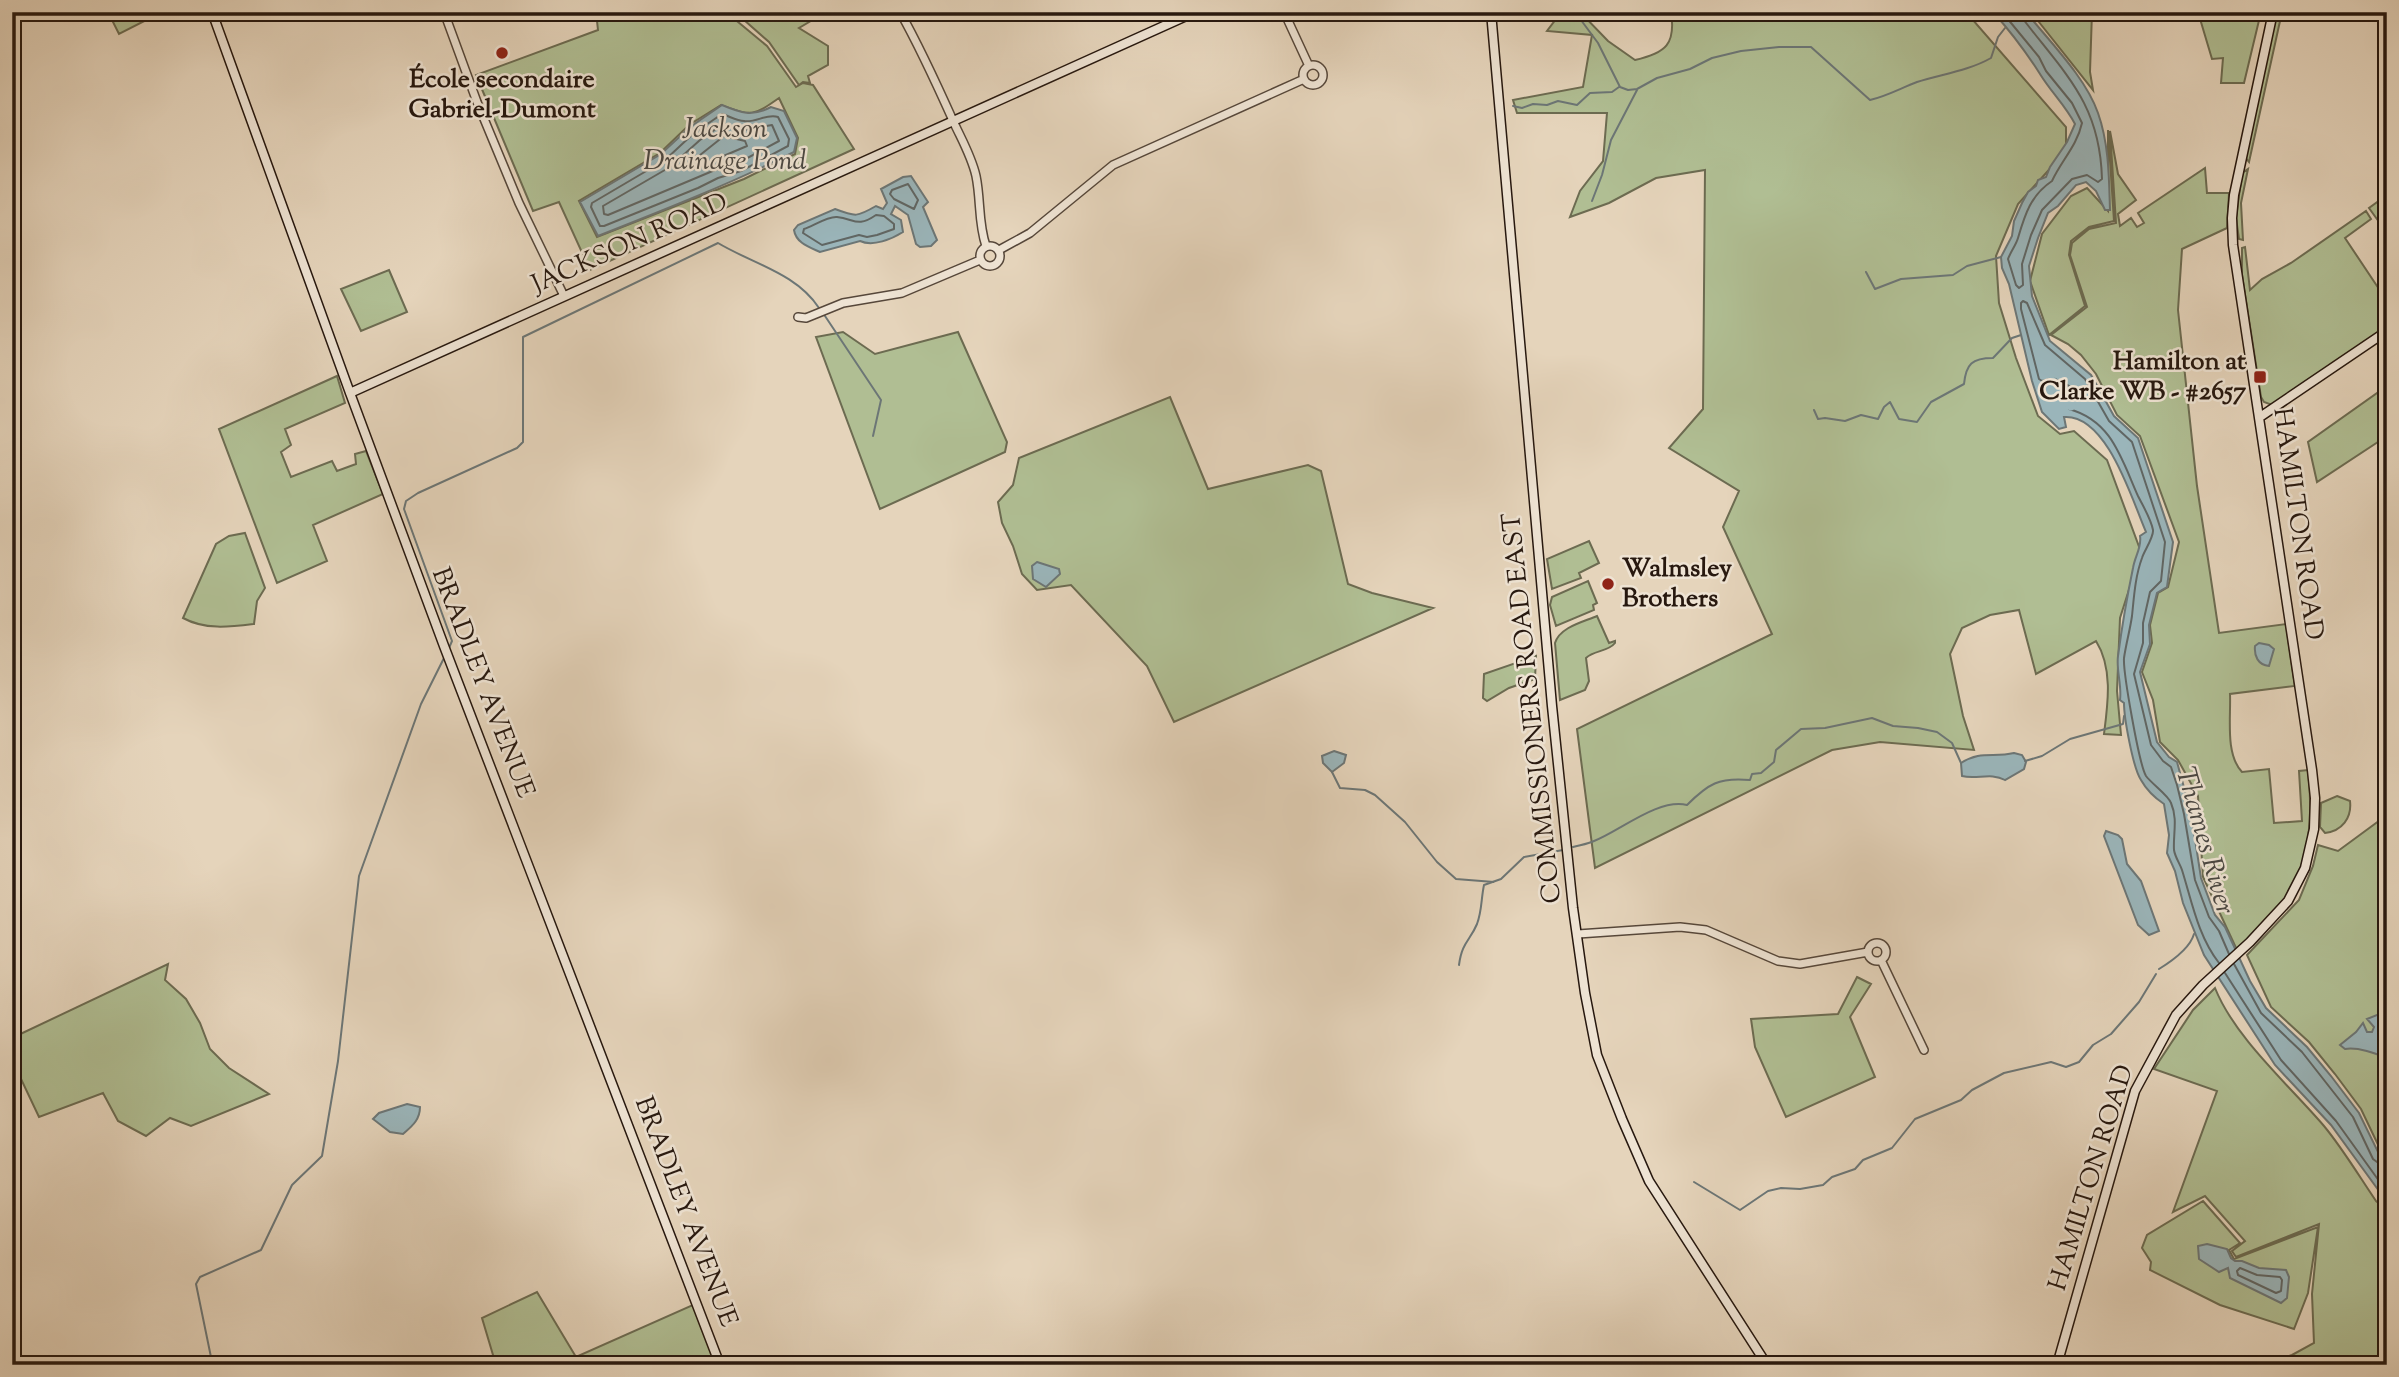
<svg xmlns="http://www.w3.org/2000/svg" width="2399" height="1377" font-family="'Sorts Mill Goudy',serif">
  <style>
    .green { fill: #b0be93; stroke: #6c6b51; stroke-width: 2; fill-rule: evenodd }
    .water { fill: #9ab5ba; stroke: #6c7676; stroke-width: 2 }
    .lines { fill: none; stroke-linecap: round; stroke-linejoin: round }
    .shore { stroke: #606664; stroke-width: 2 }
    .stream { stroke: #6c7676; stroke-width: 2 }
    .river { stroke: #9ab5ba; stroke-width: 9 }
    .tertiary-casing { stroke: #56473a; stroke-width: 10 }
    .secondary-casing { stroke: #27180f; stroke-width: 11 }
    .tertiary { stroke: #eee3d3; stroke-width: 7 }
    .secondary { stroke: #eee3d3; stroke-width: 8 }
    .poi-dot { fill: #8f2418; stroke: #eee3d3; stroke-width: 2.5 }
    .labels { text-anchor: middle; dominant-baseline: central; stroke-width: 5; stroke-linejoin: round; paint-order: stroke }
    .poi-label { font-size: 26px; font-weight: bold; fill: #27180f; stroke: #eee3d3 }
    .street-label { font-size: 26px; fill: #27180f; stroke: #eee3d3 }
    .water-label { font-size: 28px; font-style: italic; fill: #4a4742; stroke: #eee3d3 }
  </style>
  <rect width="100%" height="100%" fill="#e5d4bb"/>
  <filter id="stains"><feTurbulence type="fractalNoise" baseFrequency=".00286" numOctaves="4"/><feColorMatrix values="0 0 0 0 .2 0 0 0 0 .09 0 0 0 0 .02 0 0 0 .5 -.17"/></filter>
  <radialGradient id="worn" r=".72"><stop offset=".6" stop-color="#630" stop-opacity="0"/><stop offset="1" stop-color="#630" stop-opacity=".3"/></radialGradient>
  <path class="green" d="M108 12H162L119 34Z
    M596 12H726L767 46 796 87 803 83 813 85 854 149 590 270 559 202 533 211 476 75 598 30ZM779 98 798 138 795 154 744 179 597 237 579 201 660 153 689 125 721 105C752 116 752 117 779 98Z
    M735 12H826L799 28 828 46V65L808 76 810 83 803 82 799 85 769 42Z
    M1554 12H1580L1608 41 1635 60C1666 53 1676 44 1671 12H1966L2066 127V151L2018 204 1996 256 1999 303 2016 358 2038 416 2060 434 2074 431 2107 460 2141 552 2120 618 2117 691 2121 735 2104 734C2108 703 2113 668 2096 641L2036 674 2019 610 1990 615 1962 628 1950 654 1963 716 1974 750 1880 742 1832 750 1595 868 1577 729 1772 634 1723 527 1739 491 1669 448 1703 409 1705 170 1656 178 1609 203 1570 217 1580 191 1603 161 1607 113H1517L1513 100 1583 87 1592 35 1547 31 1556 19Z
    M2031 12H2092L2090 72 2093 90Z
    M2198 12H2261L2244 83H2221L2223 58 2212 59Z
    M2275 12H2282L2249 162 2245 157Z
    M2108 130 2114 221 2089 227 2071 241 2069 255 2085 306 2049 335 2030 281 2042 234 2071 196 2087 188 2108 211Z
    M2110 131 2118 174 2136 200 2118 214 2120 226 2131 218 2137 227 2144 223 2138 213 2205 168 2207 193H2229L2227 228 2182 249 2178 310 2197 486 2219 633 2286 624 2295 686 2230 694C2231 718 2225 754 2242 772L2269 769 2274 823 2302 821 2299 771 2308 770C2313 815 2311 859 2286 898 2274 916 2253 934 2237 950L2203 877 2198 796 2178 760 2160 742 2153 700 2142 672 2152 643 2150 625 2158 593 2168 587 2179 542 2140 436 2117 415 2096 374 2081 355 2068 344 2051 335 2087 307 2070 255 2072 243 2089 229 2116 223Z
    M2248 169 2241 203 2243 240 2239 239 2236 218 2242 173Z
    M2387 195V233L2369 208Z
    M2366 211 2371 219 2345 238 2387 301V328L2272 405 2264 402 2261 397 2242 275V248L2245 247 2250 290 2262 279 2291 263Z
    M389 270 407 312 361 331 341 289Z
    M843 332 875 354 958 332 1007 442 1005 452 880 509 816 337Z
    M337 376 345 403 285 429 291 445 281 452 291 477 332 461 337 471 356 464 355 454 366 451 383 494 313 525 327 561 277 583 219 429Z
    M2387 386V436L2317 482 2308 442Z
    M1170 397 1208 489 1308 465 1321 471 1348 584 1372 593 1433 608 1174 722 1147 666 1071 585 1037 590 1022 574 1013 546 1002 523 998 502 1013 485 1019 458Z
    M245 533 265 588 257 601 254 624C229 627 205 630 183 618L216 544 229 536Z
    M1589 541 1599 563 1579 573 1581 578 1552 589 1547 559Z
    M1588 581 1597 603 1593 605 1594 610 1556 626 1550 605 1552 597Z
    M1597 616 1609 643 1615 641V643C1608 652 1594 650 1586 658L1589 681 1585 690 1560 700 1555 643C1560 627 1583 622 1597 616Z
    M1536 656 1535 679 1509 688 1487 701 1483 698 1484 674Z
    M2337 796 2350 801C2352 818 2342 831 2325 833L2320 827 2321 803Z
    M2387 815V1157L2382 1153 2361 1109 2335 1074 2309 1042 2271 1007 2247 955 2299 900 2313 866 2318 845 2338 851Z
    M168 964 165 980 186 999 200 1023 210 1049 229 1068 269 1094 191 1126 170 1118 146 1136 118 1121 103 1093 39 1117 12 1060V1038Z
    M1857 977 1871 984 1850 1017 1875 1077 1786 1117 1755 1047 1751 1019 1838 1014Z
    M2215 988C2235 1038 2289 1085 2324 1126 2343 1149 2359 1176 2376 1201L2387 1210V1253L2381 1257 2387 1261V1365H2263L2292 1355 2314 1343 2312 1294 2319 1224 2236 1257 2232 1251 2245 1241 2205 1196 2173 1212 2217 1091 2154 1069 2193 1010Z
    M2203 1201 2240 1243 2229 1250 2234 1259 2318 1227 2308 1293 2294 1329 2220 1305 2150 1270 2151 1262 2142 1248 2147 1235Z
    M537 1292 576 1357 695 1304 717 1365H496L482 1318Z"/>
  <path class="water" d="M1993 12H2026C2050 42 2086 78 2098 113 2109 144 2109 178 2110 210H2105L2096 191 2086 182 2076 185 2058 206 2048 213 2038 238 2029 266 2032 296 2050 341 2091 375 2114 416 2138 438 2173 542 2167 587 2157 593 2149 625 2150 644 2140 672 2157 742 2169 757 2177 762 2191 813 2201 878 2215 915 2225 927 2250 981 2266 1008 2307 1047 2331 1076 2359 1113 2379 1154 2387 1162V1202L2331 1125 2275 1065 2204 955 2183 903 2175 871 2167 853 2169 835 2164 804C2155 798 2146 789 2141 780 2133 768 2124 718 2124 703L2120 700C2122 685 2116 670 2118 656 2122 626 2127 597 2133 568 2135 556 2142 547 2140 536L2146 532C2132 500 2107 414 2064 417L2066 427 2059 429 2042 412 2032 381 2009 284 2002 268 2001 257 2012 236 2014 221 2022 203 2028 192 2036 186 2038 180 2046 177 2050 167 2067 142 2075 124C2065 105 2051 92 2040 74 2026 52 2011 32 1993 12Z
    M722 105C741 113 752 117 771 107L784 111 797 138 794 152C730 184 664 210 598 236L580 202 661 154 690 127Z
    M911 176 928 202 923 207 937 240 931 246 920 247 916 244 908 215 895 206 891 214 901 220 903 232C892 239 873 247 860 241L820 252C809 247 796 243 794 230L798 225 835 209C856 217 857 217 876 206L883 209 887 203 881 189 903 177Z
    M1037 562 1059 569 1060 574 1046 587 1033 579 1032 566Z
    M2259 643 2269 645 2274 649 2269 666C2258 665 2254 656 2255 646Z
    M1334 751 1346 755 1344 763 1332 772 1323 763 1322 756Z
    M2014 753 2022 755 2026 762 2024 769 2005 780C1991 772 1976 780 1962 776L1961 763C1981 750 1993 758 2014 753Z
    M2106 831 2118 835 2122 839 2127 864 2141 881 2159 931 2149 935 2138 925 2104 836Z
    M2387 1011V1059C2377 1053 2357 1047 2345 1049L2340 1045 2356 1032 2363 1023 2367 1032H2372L2374 1027 2367 1019Z
    M407 1104 420 1107C420 1120 412 1126 403 1134L390 1132 373 1119 379 1113Z
    M2207 1244 2227 1249 2231 1258 2235 1261H2242L2259 1268 2286 1270 2289 1277 2287 1298 2281 1303 2230 1278 2228 1268 2219 1272 2199 1259 2198 1246Z"/>
  <g class="lines">
    <path class="shore" d="M2002 12 2039 57 2046 71 2072 103 2082 123C2077 146 2061 161 2052 181 2031 195 2025 214 2018 238 2016 245 2011 251 2008 259L2016 285 2019 288 2023 285 2022 264 2031 235 2042 210 2072 179 2087 175 2098 182 2102 179C2100 104 2066 75 2023 19L2021 12
      M722 114C729 116 737 121 744 121 756 123 767 113 778 117L789 139 788 146 741 171 718 178 698 188 604 226H600L591 207 592 203 665 160 694 133Z
      M723 124 744 130 772 125 779 141 738 163 715 170 608 215 604 214 603 206 670 167 700 140Z
      M724 136 745 141 747 146 693 169 690 168V163Z
      M908 184 918 200 914 209 894 199 890 194 892 190Z
      M876 215 884 216 894 224V229L877 235 867 237 859 235 822 245 803 233 804 229C813 226 828 216 837 217 855 219 857 228 876 215Z
      M2219 963C2198 936 2192 902 2182 870 2180 864 2175 857 2174 850 2173 834 2178 819 2171 803 2169 796 2152 784 2146 776 2139 764 2123 672 2124 658 2126 644 2130 630 2132 616 2134 597 2135 577 2142 558 2144 551 2154 537 2153 530 2151 519 2143 506 2138 496 2121 458 2112 421 2069 409V405L2075 397 2071 387 2053 378 2042 381 2039 379 2021 309V303L2023 301 2027 303 2045 345 2085 379 2109 421 2132 442 2165 542 2161 581 2150 592 2143 623V643L2134 674 2151 745 2163 761 2171 767 2177 785 2184 814 2195 880 2209 917 2219 931 2229 954
      M2234 964 2261 1013 2302 1052 2353 1117 2373 1159 2381 1165 2387 1166
      M2225 973 2281 1060 2336 1121 2387 1192
      M2240 1268 2257 1275 2280 1277 2282 1280 2281 1291 2276 1293 2238 1275 2237 1271Z"/>
    <path class="stream" d="M1575 12 1598 43 1620 87 1628 90 1637 89 1657 78 1690 69 1712 58 1741 51 1779 47H1811L1870 100C1887 96 1901 88 1917 82 1942 74 1968 71 1991 58L1998 37 2005 28
      M1513 106 1522 108 1533 104 1547 105 1558 101 1577 105 1590 93 1612 92 1619 87
      M1592 201 1602 175 1611 140 1637 90
      M1866 272 1875 289 1901 279 1953 275 1967 266 2001 257
      M823 313 881 400 873 436
      M1814 410 1818 419 1825 418 1845 421 1861 415 1878 419 1884 407 1890 402 1899 419 1917 422 1931 402 1964 384C1966 364 1972 358 1993 358L2012 338 2021 335
      M449 648 452 641 404 509 406 501 418 493 517 448 523 442V337L718 243C753 264 796 273 819 308
      M2025 761 2042 756 2070 739 2123 724 2124 716
      M1332 772 1340 788 1365 790 1375 795 1405 822 1437 862 1456 879 1494 882
      M1573 847C1580 845 1588 844 1594 841 1620 831 1658 798 1687 805 1708 784 1719 777 1750 780L1752 774 1761 773 1774 762 1776 750 1801 729 1825 728 1872 718 1893 726 1918 728 1937 732 1952 743 1961 763
      M1459 965C1462 942 1470 941 1477 924 1482 911 1481 899 1484 885L1501 879 1524 857 1563 850
      M2159 969C2172 961 2190 948 2194 934
      M1694 1182 1740 1210 1768 1191 1781 1188 1800 1189 1823 1185 1832 1177 1855 1169 1863 1160 1892 1148 1915 1119 1961 1100 1972 1090 2004 1073 2051 1062 2066 1067 2079 1062 2093 1045 2111 1034 2139 1002 2156 974
      M211 1365 212 1362 196 1284 200 1277 261 1250 292 1185 322 1156 338 1061 359 876 421 704 445 656"/>
    <path class="river" d="M2052 381 2071 406"/>
    <g class="tertiary-casing">
      <path id="tertiary" d="M444 12 477 102 519 203 564 296
        M900 12C921 49 938 87 955 125 963 142 972 158 976 176 981 200 978 223 986 246
        M1284 12 1309 66
        M1303 75a10 10 0 1 1 20 0a10 10 0 1 1-20 0Z
        M980 256a10 10 0 1 1 20 0a10 10 0 1 1-20 0Z
        M999 250 1030 233 1113 165 1304 79
        M798 317 806 318 843 303 902 293 980 260
        M1578 934 1680 927 1706 930 1778 961 1800 964 1868 952
        M1868 952a9 9 0 1 1 18 0a9 9 0 1 1-18 0Z
        M1881 960 1924 1050"/>
    </g>
    <g class="secondary-casing">
      <path id="secondary" d="M212 12 350 393 444 646 720 1365
        M1491 12 1552 706 1573 908 1585 993 1597 1055 1622 1119 1649 1181 1767 1365
        M350 393 1195 12
        M2260 417 2387 331
        M2057 1365 2135 1091 2176 1015 2203 985 2250 942 2288 901 2305 868 2314 829 2315 798 2312 770 2233 245 2232 218 2234 195 2273 12"/>
    </g>
    <use href="#tertiary" class="tertiary"/>
    <use href="#secondary" class="secondary"/>
  </g>
  <g class="poi-dot">
    <circle cx="502" cy="53" r="7"/>
    <rect x="2253" y="370" width="14" height="14" rx="3.5"/>
    <circle cx="1608" cy="584" r="7"/>
  </g>
  <g class="labels">
    <g class="poi-label">
      <text x="502" y="80">École secondaire<tspan x="502" dy="30">Gabriel-Dumont</tspan></text>
      <text x="2246" y="362" text-anchor="end">Hamilton at<tspan x="2246" dy="30">Clarke WB - #2657</tspan></text>
      <text x="1622" y="569" text-anchor="start">Walmsley<tspan x="1622" dy="30">Brothers</tspan></text>
    </g>
    <g class="street-label">
      <text transform="translate(630 244) rotate(-24)">JACKSON ROAD</text>
      <text transform="translate(2297 524) rotate(82)">HAMILTON ROAD</text>
      <text transform="translate(482 683) rotate(69)">BRADLEY AVENUE</text>
      <text transform="translate(1533 708) rotate(-96)">COMMISSIONERS ROAD EAST</text>
      <text transform="translate(2092 1178) rotate(-73)">HAMILTON ROAD</text>
      <text transform="translate(685 1212) rotate(69)">BRADLEY AVENUE</text>
    </g>
    <g class="water-label">
      <text x="725" y="130">Jackson<tspan x="725" dy="32">Drainage Pond</tspan></text>
      <text transform="translate(2204 841) rotate(74)">Thames River</text>
    </g>
  </g>
  <rect width="2399" height="1377" fill="none" stroke="#e5d4bb" stroke-width="42"/>
  <rect x="14" y="14" width="2371" height="1349" fill="none" stroke="#27180f" stroke-width="3.5"/>
  <rect x="21" y="21" width="2357" height="1335" fill="none" stroke="#27180f" stroke-width="2"/>
  <rect width="100%" height="100%" filter="url(#stains)"/>
  <rect width="100%" height="100%" fill="url(#worn)"/>
</svg>
